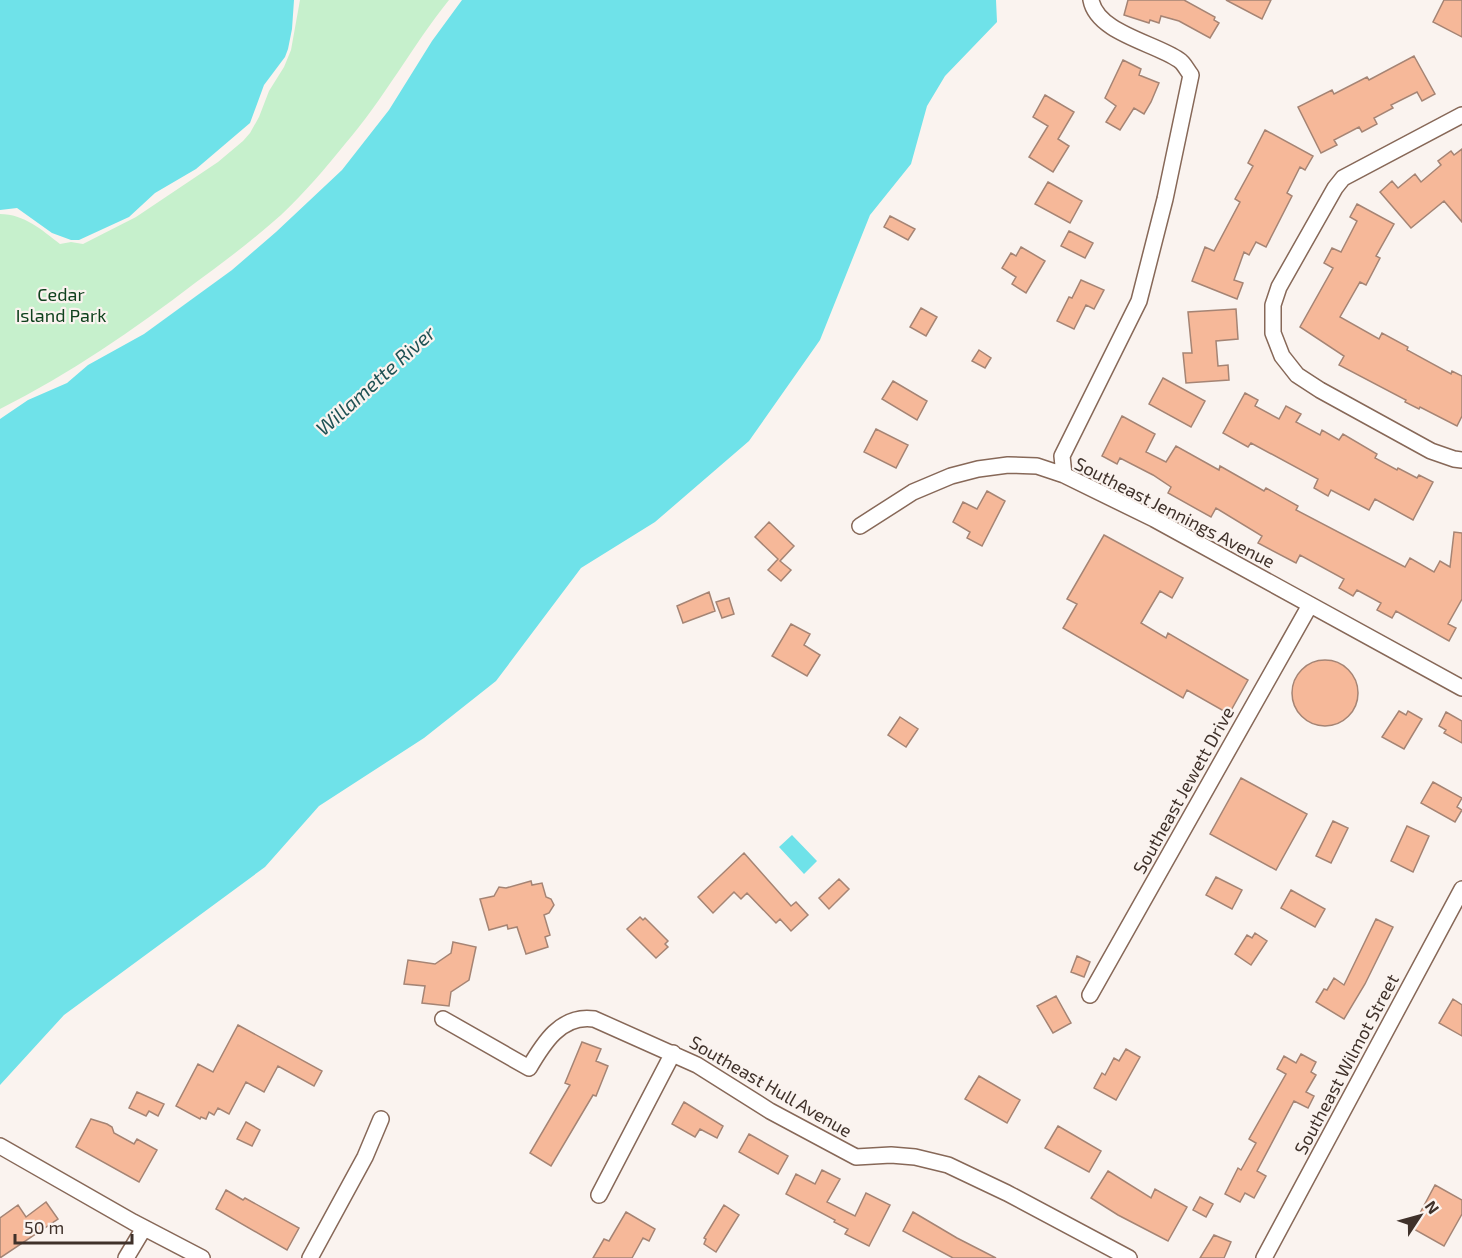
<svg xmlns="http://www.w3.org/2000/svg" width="1462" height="1258" font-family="'Exo 2',sans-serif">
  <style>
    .green { fill: #c6f0cc }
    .water { fill: #6fe2e9 }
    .building { fill: #f6b899; stroke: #a58474; stroke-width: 1.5 }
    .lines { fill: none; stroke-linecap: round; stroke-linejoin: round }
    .street-casing { stroke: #876858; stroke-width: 18 }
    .street { stroke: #fff; stroke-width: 15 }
    .labels { text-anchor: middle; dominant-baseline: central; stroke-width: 4.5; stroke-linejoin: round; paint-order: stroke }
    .park-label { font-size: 18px; fill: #0f411d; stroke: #faf3ef }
    .street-label { font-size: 18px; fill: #3f312a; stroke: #faf3ef }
    .water-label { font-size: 20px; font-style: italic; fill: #1e5154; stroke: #faf3ef }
  </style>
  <rect width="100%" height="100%" fill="#faf3ef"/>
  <path class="green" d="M300 0H449C412 46 384 99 345 144 325 169 304 193 281 215 254 239 224 262 195 283 134 330 69 374 0 409V214C24 214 42 230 60 244L71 242 83 244 136 217 218 162 243 141 250 133 259 117 269 91 284 67 291 50Z"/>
  <path class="water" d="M0 0H294L292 29 288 49 285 57 264 85 250 123 196 169 155 193 129 217 79 240H71L52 233 17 208 0 210Z
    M462 0H996L997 22 945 76 927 106 911 164 870 215 820 340 749 441 655 522 581 568 496 681 424 738 319 806 265 867 64 1015 0 1085V419L28 400 67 383 88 365 144 334 232 270 276 232 342 170 389 110 432 41Z
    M792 835 817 861 804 874 779 847Z"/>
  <path class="building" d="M1128 0H1184L1215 17 1214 20 1219 23 1210 38 1179 21 1161 16 1159 23 1150 20 1149 23 1124 15Z
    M1226 0H1271L1262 19Z
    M1444 0H1462V37L1433 22Z
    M1414 56 1435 94 1422 101 1417 92 1391 105 1393 108 1374 118 1377 124 1362 132 1359 127 1334 140 1337 145 1321 153 1298 107 1332 90 1334 94 1367 77 1369 80Z
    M1123 60 1141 69 1139 75 1159 83 1151 102 1144 114 1134 108 1120 130 1106 122 1116 106 1105 98Z
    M1045 95 1074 112 1058 139 1069 146 1053 172 1029 157 1048 126 1033 117Z
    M1265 130 1313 156 1305 170 1300 167 1287 193 1292 196 1266 247 1256 242 1249 255 1244 252 1234 280 1243 283 1237 299 1192 281 1205 247 1214 251 1240 202 1235 199 1253 166 1248 163Z
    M1462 149V222L1444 201 1411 228 1380 192 1392 181 1398 188 1415 174 1421 182 1441 165 1438 161 1451 151 1454 155Z
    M1048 182 1082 201 1070 223 1035 204Z
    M1357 204 1394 224 1376 256 1380 258 1366 285 1360 282 1340 317 1379 339 1382 333 1408 347 1407 350 1451 374 1452 371 1462 376V416L1457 426 1420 407 1419 409 1405 402 1406 400 1339 365 1344 356 1300 327 1333 268 1324 263 1332 248 1341 252 1357 221 1350 217Z
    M890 216 915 229 908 240 884 227Z
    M1069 231 1093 243 1085 258 1061 246Z
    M1021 247 1045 261 1026 293 1012 284 1016 277 1002 268 1011 253 1016 256Z
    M1081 280 1104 290 1094 309 1086 305 1074 329 1057 321 1069 297 1072 298Z
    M921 308 937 317 926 336 910 327Z
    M1236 309 1238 339 1216 341 1218 366 1228 365 1229 380 1186 383 1183 353H1192L1188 312Z
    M979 350 991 358 985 368 972 361Z
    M1163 378 1205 401 1191 427 1149 404Z
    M893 381 927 401 917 420 882 399Z
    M1245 393 1258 400 1255 406 1279 419 1286 406 1301 414 1296 422 1320 435 1322 430 1339 440 1343 434 1377 454 1375 458 1397 470 1398 468 1417 478 1419 475 1433 482 1413 520 1375 499 1369 510 1331 490 1328 496 1314 488 1318 479 1251 443 1248 447 1223 433Z
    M1122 416 1155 434 1146 452 1166 462 1176 446 1219 470 1220 466 1264 491 1266 488 1298 506 1296 510 1405 567 1410 558 1434 572 1440 561 1450 567 1454 532 1462 533V599L1448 624 1456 628 1449 641 1396 611 1392 618 1377 610 1381 603 1357 590 1353 596 1339 588 1344 579 1300 555 1296 563 1258 543 1262 536 1216 508 1211 517 1168 493 1171 487 1153 475 1120 458 1117 464 1102 456Z
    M876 429 908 445 896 468 864 452Z
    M987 491 1005 501 982 546 967 538 970 532 953 522 963 502 977 509Z
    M769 522 794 546 780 561 791 570 781 581 768 570 778 559 755 537Z
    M1104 535 1183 578 1172 598 1160 591 1141 623 1166 638 1168 633 1248 680 1229 714 1187 690 1183 698 1063 628 1077 604 1067 599Z
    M709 592 715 611 683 623 677 606Z
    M729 598 734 614 722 618 716 602Z
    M791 624 810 634 804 645 820 655 807 676 772 656Z
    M1292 693a33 33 0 1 1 66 0a33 33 0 1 1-66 0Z
    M1399 711 1406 715 1408 711 1422 719 1404 749 1382 737Z
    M1446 712 1462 721V743L1444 733 1446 730 1439 726Z
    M900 717 918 729 906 747 888 735Z
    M1241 778 1307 814 1276 870 1210 834Z
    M1433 782 1462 798 1457 807 1462 810 1455 822 1421 803Z
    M1333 821 1348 828 1331 863 1316 856Z
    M1407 826 1429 836 1413 872 1391 861Z
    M744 853 791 906 796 902 808 915 791 931 780 919 776 923 747 893 741 899 734 892 713 913 698 897Z
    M1216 877 1242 890 1232 909 1206 895Z
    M839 879 849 889 829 909 819 898Z
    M531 881 532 885 542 883 546 897 551 899 554 905 549 913 544 915 550 935 545 937 548 947 526 954 517 927 508 929 507 925 489 930 480 899 494 896 499 887 506 888Z
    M1291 890 1325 909 1315 927 1281 908Z
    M640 917 643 920 645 918 668 941 665 944 668 947 656 958 627 929Z
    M1376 919 1393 927 1365 984 1344 1019 1316 1002 1324 989 1327 990 1334 978 1344 985Z
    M1255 933 1267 941 1251 965 1235 954 1247 935 1252 938Z
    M453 942 476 947 469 980 451 992 449 1006 422 1003 425 986 404 984 408 960 435 964 451 953Z
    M1077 956 1090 962 1084 977 1071 972Z
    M1056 996 1071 1023 1053 1033 1037 1006Z
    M1453 999 1462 1005V1036L1439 1023Z
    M238 1025 322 1071 314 1086 278 1066 264 1092 246 1082 229 1114 218 1108 214 1115 209 1112 206 1119 201 1117 200 1119 176 1106 198 1064 213 1072Z
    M582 1042 601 1049 596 1061 608 1066 596 1096 593 1095 551 1166 530 1153 570 1085 565 1083Z
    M1126 1049 1140 1057 1116 1100 1094 1088 1102 1073 1105 1075 1114 1058 1119 1061Z
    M1301 1054 1316 1062 1311 1072 1316 1075 1306 1092 1314 1096 1308 1108 1294 1101 1257 1171 1266 1176 1254 1198 1245 1193 1240 1202 1225 1194 1238 1168 1241 1170 1256 1143 1249 1139 1286 1074 1277 1069 1284 1056 1296 1063Z
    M979 1076 1020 1100 1007 1123 965 1099Z
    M137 1092 164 1104 158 1116 149 1111 146 1116 129 1108Z
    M684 1102 723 1126 717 1138 700 1129 695 1137 672 1124Z
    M91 1119 107 1124 112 1127 114 1133 134 1144 137 1139 157 1150 139 1182 76 1147Z
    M246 1122 260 1130 252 1146 237 1139Z
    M1058 1126 1101 1151 1089 1172 1045 1148Z
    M749 1134 788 1156 778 1174 739 1152Z
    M822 1170 840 1179 827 1202 855 1216 866 1193 890 1205 869 1246 845 1234 848 1229 834 1222 835 1220 786 1194 796 1174 815 1184Z
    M1108 1171 1151 1198 1155 1189 1187 1207 1168 1241 1118 1215 1091 1198Z
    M1435 1185 1462 1200V1214L1444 1246 1412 1228Z
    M226 1190 243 1200 245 1198 299 1228 287 1250 216 1209Z
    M1200 1197 1213 1204 1206 1217 1193 1210Z
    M46 1202 58 1219 0 1258V1218L18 1205 26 1217Z
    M724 1205 739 1215 716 1252 704 1244 706 1239 704 1238Z
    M626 1212 655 1229 649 1241 643 1238 632 1258H593L604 1239 609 1241Z
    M913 1212 957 1238 996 1258H953L903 1231Z
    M1214 1235 1231 1242 1224 1258H1200Z"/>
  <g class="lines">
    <g class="street-casing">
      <path id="street" d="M1462 115 1343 178 1335 188 1279 287 1273 305V333L1282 356 1297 375 1320 390 1431 451 1454 459 1462 460
        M1064 475 1062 456 1139 301 1165 199 1191 75C1187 70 1184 63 1179 60 1155 43 1097 33 1091 0
        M860 526 913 492 951 476 978 469 1008 465 1037 466 1064 475 1154 519 1462 688
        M1090 995 1310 605
        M443 1019 529 1068C543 1044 561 1014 594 1019L697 1065 770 1111 856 1157 891 1155 915 1157 948 1165 1007 1193 1129 1258
        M0 1146 133 1222 202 1258
        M599 1195 673 1053
        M126 1258 144 1228
        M310 1258 365 1157 381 1119
        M1264 1258 1462 889"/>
    </g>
    <use href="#street" class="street"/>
  </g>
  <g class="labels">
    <g class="park-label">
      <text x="61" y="294">Cedar<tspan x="61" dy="21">Island Park</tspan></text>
    </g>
    <g class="street-label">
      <text transform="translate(1175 512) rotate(27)">Southeast Jennings Avenue</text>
      <text transform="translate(1183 790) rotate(-61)">Southeast Jewett Drive</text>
      <text transform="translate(1346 1064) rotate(-62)">Southeast Wilmot Street</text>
      <text transform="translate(771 1086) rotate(30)">Southeast Hull Avenue</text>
    </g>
    <g class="water-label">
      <text transform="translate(375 380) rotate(-42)">Willamette River</text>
    </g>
  </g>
  <g transform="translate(1420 1216) rotate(54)" stroke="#faf3ef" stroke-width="4.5" paint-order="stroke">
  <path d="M0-4.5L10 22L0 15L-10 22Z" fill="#3f312a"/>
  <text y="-9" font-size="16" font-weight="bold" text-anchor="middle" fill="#3f312a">N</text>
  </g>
  <path d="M15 1234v9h117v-9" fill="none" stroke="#3f312a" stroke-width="3"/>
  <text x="24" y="1234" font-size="18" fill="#3f312a" stroke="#faf3ef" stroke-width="4.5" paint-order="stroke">50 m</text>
</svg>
